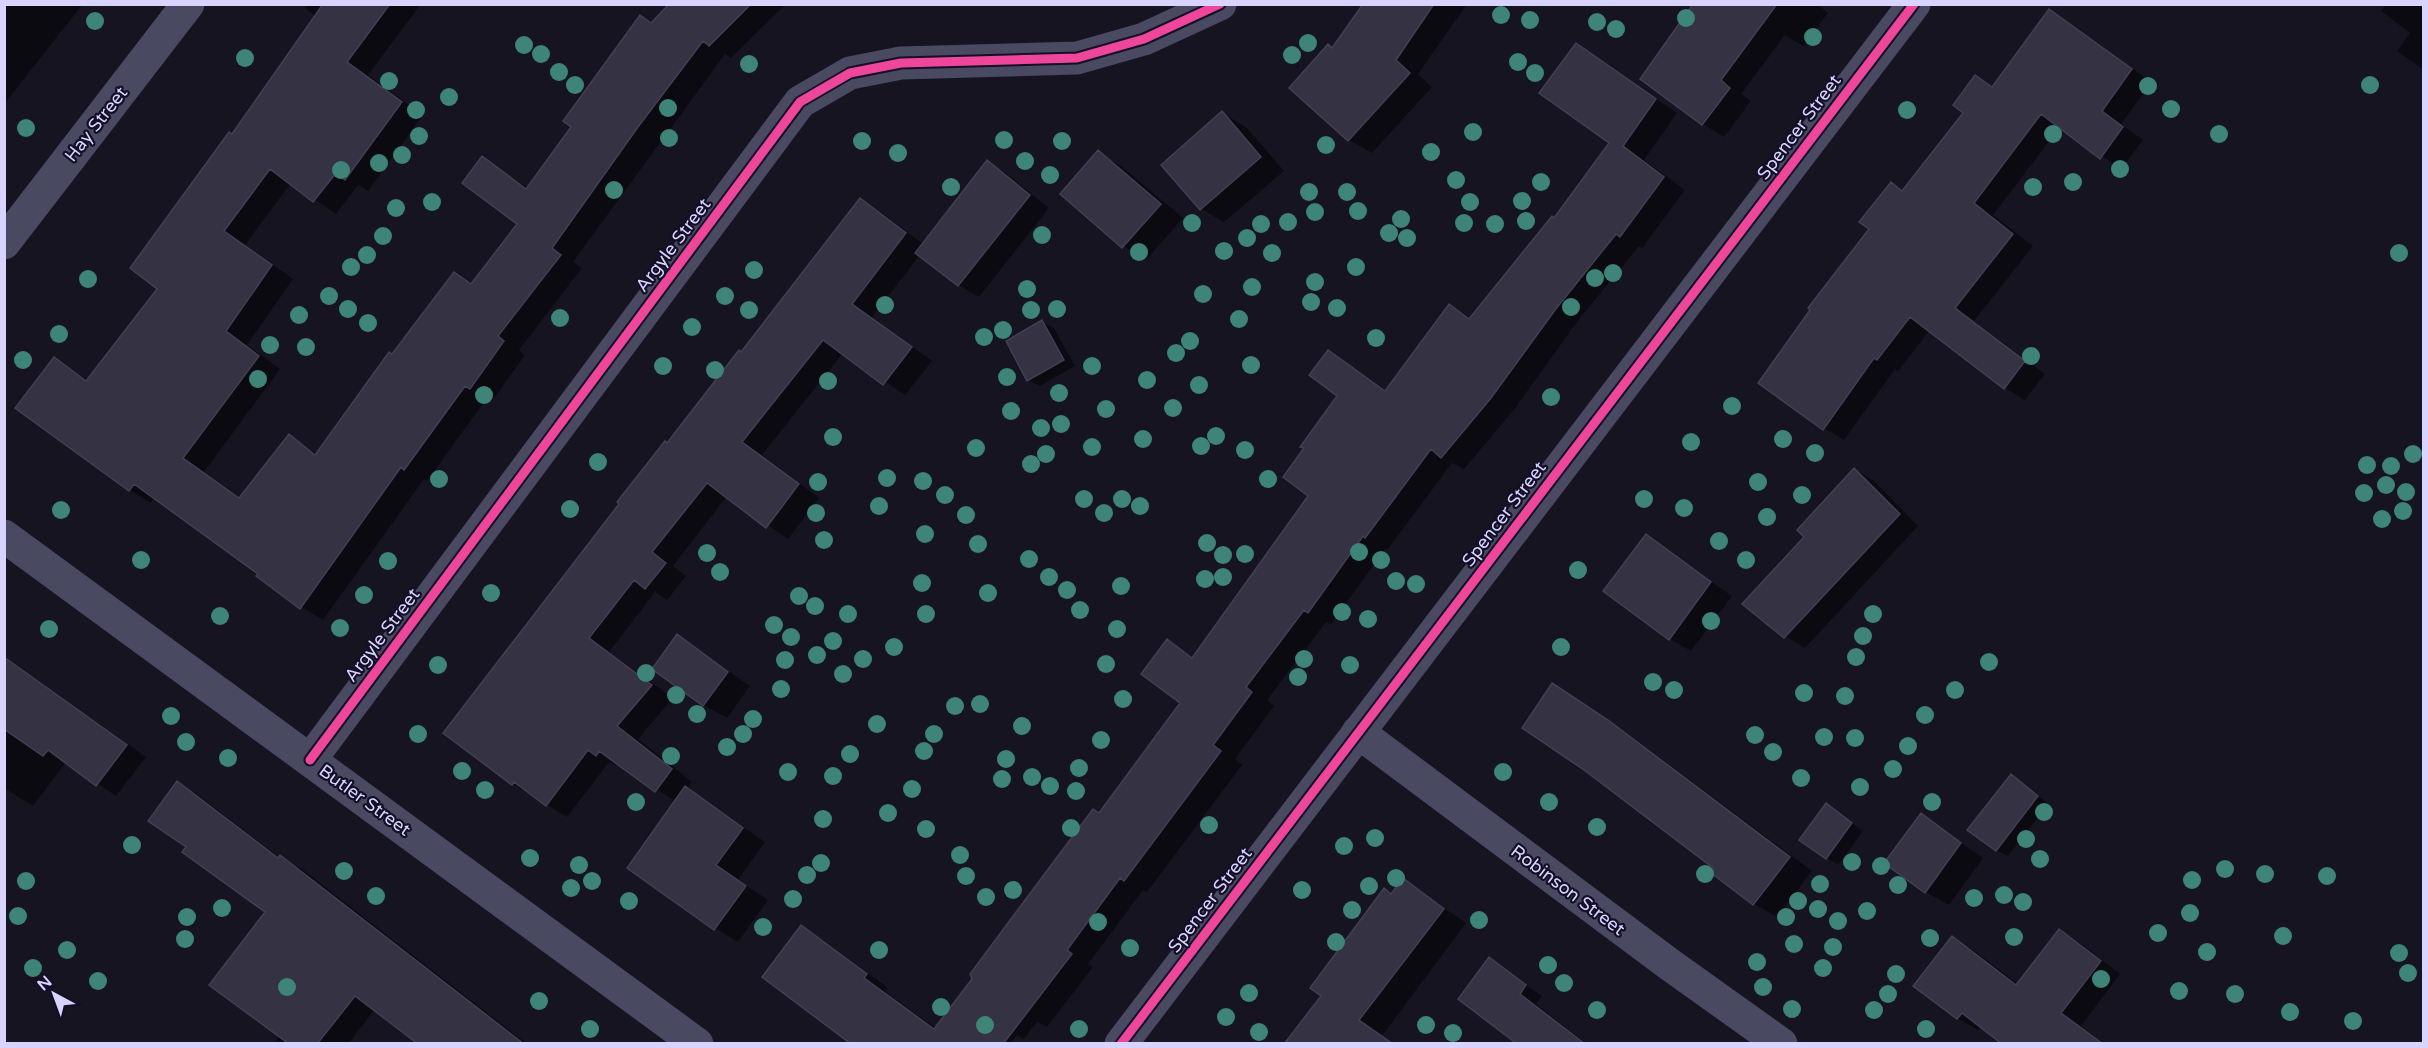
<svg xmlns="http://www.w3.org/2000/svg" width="2428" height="1048" font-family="'Varela Round',sans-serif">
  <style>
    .shadow { fill: #0007 }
    .building { fill: #343243; stroke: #433f54; stroke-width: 1.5 }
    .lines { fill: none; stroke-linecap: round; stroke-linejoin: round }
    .street { stroke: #4a4962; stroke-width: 33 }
    .cycleway-casing { stroke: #130f26; stroke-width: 13 }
    .cycleway { stroke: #ed469a; stroke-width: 9 }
    .tree { fill: #3e8478 }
    .labels { text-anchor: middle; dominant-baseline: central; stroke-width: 4.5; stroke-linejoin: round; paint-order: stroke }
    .street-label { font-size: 18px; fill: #d9d4ff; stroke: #130f26 }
  </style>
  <rect width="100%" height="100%" fill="#161421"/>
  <path class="shadow" d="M4 4H83L4 104Z
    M308 4H421L368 75 423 115 368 191 358 185 336 214 291 183 245 245 293 279 247 345 280 369 204 472 241 498 289 436 317 454 454 274 472 284 519 223 482 158 528 188 573 126 641 17 652 24 673 4H786L731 58 725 54 573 262 582 268 519 350 525 355 492 401 487 398 427 481 424 479 323 620 301 607 260 573 155 497 151 503 129 490 54 359 88 381 159 288 233 136 316 17 305 8Z
    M1365 4H1467L1418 74 1432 87 1372 153 1349 140 1334 49Z
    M1688 4H1817L1828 13 1803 46 1785 35 1741 94 1751 101 1724 137 1703 124 1642 79 1693 8Z
    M2386 4H2424V70L2397 51 2410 33 2381 11Z
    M2049 11 2152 82 2121 124 2143 140 2121 169 2060 127 1993 215 2033 246 1974 321 2045 374 2025 400 2005 388 1930 330 1898 371 1895 369 1844 440 1824 428 1871 229 1891 184 1904 191 1965 113 1976 77 1994 87Z
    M1576 45 1677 113 1644 160 1685 190 1642 248 1639 246 1577 322 1513 411 1464 469 1452 463 1388 549 1386 548 1331 624 1326 622 1267 700 1274 706 1235 759 1242 765 1147 892 1143 890 1088 964 1093 967 1047 1027 1037 1022 1024 1039 1017 1035 1010 1044H853L801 927 823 940 888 988 885 992 936 1028 1183 702 1167 641 1194 658 1310 495 1305 448 1339 395 1329 352 1387 391 1450 306 1472 319 1555 220 1611 143Z
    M1222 113 1246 127 1284 171 1224 222 1201 209Z
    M1098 152 1121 166 1183 218 1146 260 1123 246Z
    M987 162 1007 174 1049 208 979 297 959 285 920 255 872 317 932 361 905 395 843 353 762 455 819 498 788 539 727 496 673 566 686 576 667 600 655 592 609 652 673 698 638 739 692 782 687 789 765 842 738 880 768 900 738 942 715 928 676 802 620 764 618 766 609 762 567 817 513 784 668 445 742 354 860 200 881 212 923 244Z
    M1042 322 1054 328 1075 366 1040 386 1028 380Z
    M1855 469 1874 481 1918 526 1805 648 1785 636 1806 537Z
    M1646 536 1732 596 1691 651 1670 639Z
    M678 636 750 686 727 718 703 705Z
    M4 656 146 757 116 796 66 762 33 806 4 788Z
    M1553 685 1631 736 1812 871 1777 917 1754 904 1716 868Z
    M2011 776 2049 804 2008 856 1996 850Z
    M177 783 198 795 280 858 302 869 527 1044H419L375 1009 348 1044H274L280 1035 267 911 188 847Z
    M1838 812 1863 831 1838 865 1827 858Z
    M1921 815 1983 858 1949 905 1926 892Z
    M1403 880 1466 923 1376 1044 1323 996Z
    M2059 931 2080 943 2120 974 2081 1026 2104 1044H2005L1982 1026 1978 1030 1957 1018 1952 938 1973 950 2018 984Z
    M1489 959 1542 996 1536 1004 1587 1044H1516Z"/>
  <path class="building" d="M323 4H390L347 62 402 102 345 180 336 173 313 202 270 169 224 231 272 265 226 331 259 356 183 458 239 498 289 434 315 455 389 352 392 354 454 272 471 284 517 224 462 183 482 156 526 189 571 127 563 121 640 15 651 23 669 4H751L709 46 703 41 638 127 552 248 561 255 498 336 504 341 470 389 465 386 404 470 401 467 300 609 256 576 258 574 134 484 129 491 15 408 54 357 86 381 157 289 130 268 229 132 232 134Z
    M1363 4H1434L1396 60 1410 73 1348 141 1289 88 1328 44 1332 48Z
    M1693 4H1777L1721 80 1730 88 1702 125 1640 79Z
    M2049 9 2132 69 2102 111 2123 127 2100 159 2041 114 1974 203 2013 234 1955 308 2025 361 2004 389 1910 317 1877 360 1874 358 1823 430 1758 383 1810 310 1808 308 1869 229 1859 222 1891 182 1902 191 1963 113 1953 105 1975 75 1992 87Z
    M1576 43 1656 99 1623 146 1664 177 1620 237 1616 234 1555 310 1491 398 1441 458 1431 449 1365 538 1363 536 1308 613 1304 610 1246 687 1252 692 1213 745 1221 751 1124 881 1120 878 1067 950 1072 954 1003 1044H851L762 977 801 925 867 974 864 978 934 1029 972 979 970 974 1093 809 1099 813 1180 703 1141 674 1167 639 1192 658 1308 496 1283 477 1304 448 1300 447 1337 396 1309 375 1328 350 1385 391 1449 304 1469 319 1552 216 1554 218 1609 143 1539 93Z
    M1222 111 1261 157 1200 210 1161 165Z
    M1098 150 1161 204 1122 248 1060 194Z
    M987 160 1030 195 958 286 915 253Z
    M860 198 906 233 852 304 912 347 883 385 823 340 742 442 799 484 766 528 707 483 652 552 666 563 645 589 634 580 589 638 652 685 617 726 672 769 655 792 599 751 596 756 588 750 546 806 514 782 512 785 443 733 619 504 617 502 665 441 667 443 739 350 741 352Z
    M1042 320 1064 360 1027 381 1006 341Z
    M1854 468 1900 514 1784 638 1742 604 1804 537 1797 530Z
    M1646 534 1711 582 1669 640 1603 591Z
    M677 634 728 672 703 706 652 669Z
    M4 657 127 745 96 786 48 750 43 756 4 729Z
    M1552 683 1608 720 1790 857 1753 905 1710 872 1713 868 1584 770 1522 728Z
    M2011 774 2038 796 1996 851 1967 830Z
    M177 781 278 858 280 855 524 1044H418L355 996 317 1044H289L209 985 265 912 182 852 186 847 148 821Z
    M685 786 743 828 716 865 746 886 714 930 627 868Z
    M1826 803 1852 823 1826 859 1799 840Z
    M1921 813 1961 843 1925 893 1884 863Z
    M1403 878 1444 909 1359 1020 1393 1044H1284L1321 996 1310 988 1384 888 1391 894Z
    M2059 929 2101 961 2061 1013 2103 1044H2002L1962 1013 1957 1019 1913 986 1952 936 2016 985Z
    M1489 957 1526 985 1520 994 1585 1044H1517L1458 999Z"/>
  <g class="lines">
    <path class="street" d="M4 243 188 4
      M4 536 697 1044
      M1358 732 1669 964 1781 1044
      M310 760 800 102 850 73 901 63 1077 58 1144 39 1220 4
      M1121 1044 1914 4"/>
    <g class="cycleway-casing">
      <path id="cycleway" d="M310 760 800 102 850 73 901 63 1077 58 1144 39 1220 4
        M1121 1044 1914 4"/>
    </g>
    <use href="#cycleway" class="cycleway"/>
  </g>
  <g class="tree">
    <circle cx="1501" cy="15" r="9"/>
    <circle cx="1686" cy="18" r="9"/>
    <circle cx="1530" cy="20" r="9"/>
    <circle cx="95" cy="21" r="9"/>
    <circle cx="1597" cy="22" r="9"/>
    <circle cx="1616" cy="29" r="9"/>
    <circle cx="1813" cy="37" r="9"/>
    <circle cx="1308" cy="43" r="9"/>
    <circle cx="524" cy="45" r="9"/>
    <circle cx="541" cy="54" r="9"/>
    <circle cx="1292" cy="55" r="9"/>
    <circle cx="245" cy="58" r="9"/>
    <circle cx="1518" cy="62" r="9"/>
    <circle cx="749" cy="64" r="9"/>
    <circle cx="559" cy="72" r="9"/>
    <circle cx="1535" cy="73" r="9"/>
    <circle cx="389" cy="81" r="9"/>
    <circle cx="575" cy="85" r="9"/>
    <circle cx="2370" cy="85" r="9"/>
    <circle cx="2148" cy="86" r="9"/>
    <circle cx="449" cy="97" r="9"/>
    <circle cx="668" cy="108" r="9"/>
    <circle cx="2171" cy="109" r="9"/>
    <circle cx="416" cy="110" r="9"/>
    <circle cx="1907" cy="110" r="9"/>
    <circle cx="26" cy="128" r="9"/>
    <circle cx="1473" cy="132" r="9"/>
    <circle cx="2053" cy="134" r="9"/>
    <circle cx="2219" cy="134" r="9"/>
    <circle cx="419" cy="136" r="9"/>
    <circle cx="669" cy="138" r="9"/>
    <circle cx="1004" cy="140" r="9"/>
    <circle cx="862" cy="141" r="9"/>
    <circle cx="1062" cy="141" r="9"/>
    <circle cx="1326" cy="145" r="9"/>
    <circle cx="1431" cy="152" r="9"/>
    <circle cx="898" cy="153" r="9"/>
    <circle cx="402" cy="155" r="9"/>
    <circle cx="1025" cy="161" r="9"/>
    <circle cx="379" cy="163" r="9"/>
    <circle cx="2120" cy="169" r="9"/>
    <circle cx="341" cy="170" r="9"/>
    <circle cx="1050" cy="175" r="9"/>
    <circle cx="1456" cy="180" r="9"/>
    <circle cx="1541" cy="182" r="9"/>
    <circle cx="2073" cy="182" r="9"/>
    <circle cx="951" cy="187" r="9"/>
    <circle cx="2033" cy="187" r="9"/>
    <circle cx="614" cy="190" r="9"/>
    <circle cx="1309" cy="192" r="9"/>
    <circle cx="1347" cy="192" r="9"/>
    <circle cx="1522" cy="201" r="9"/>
    <circle cx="432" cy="202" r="9"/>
    <circle cx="1470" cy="202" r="9"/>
    <circle cx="396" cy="208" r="9"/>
    <circle cx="1358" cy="211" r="9"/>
    <circle cx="1315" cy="212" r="9"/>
    <circle cx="1401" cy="219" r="9"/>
    <circle cx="1526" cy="221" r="9"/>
    <circle cx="1288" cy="222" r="9"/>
    <circle cx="1192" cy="223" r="9"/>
    <circle cx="1464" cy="223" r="9"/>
    <circle cx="1261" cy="224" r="9"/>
    <circle cx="1495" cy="224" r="9"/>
    <circle cx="1389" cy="233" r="9"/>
    <circle cx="1042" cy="235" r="9"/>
    <circle cx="383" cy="236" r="9"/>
    <circle cx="1247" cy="238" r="9"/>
    <circle cx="1407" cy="238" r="9"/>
    <circle cx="1224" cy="251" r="9"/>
    <circle cx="1139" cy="252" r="9"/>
    <circle cx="1272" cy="253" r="9"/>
    <circle cx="2399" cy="253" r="9"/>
    <circle cx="367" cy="255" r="9"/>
    <circle cx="351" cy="267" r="9"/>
    <circle cx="1356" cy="267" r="9"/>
    <circle cx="754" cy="270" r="9"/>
    <circle cx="1613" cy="273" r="9"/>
    <circle cx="1595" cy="278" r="9"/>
    <circle cx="88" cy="279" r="9"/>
    <circle cx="1315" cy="282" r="9"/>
    <circle cx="1252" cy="287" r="9"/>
    <circle cx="1027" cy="289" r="9"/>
    <circle cx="1203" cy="294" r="9"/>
    <circle cx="329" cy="296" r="9"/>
    <circle cx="725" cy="296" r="9"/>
    <circle cx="1311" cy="302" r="9"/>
    <circle cx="885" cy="305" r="9"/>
    <circle cx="1571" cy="307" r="9"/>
    <circle cx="1337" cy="308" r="9"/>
    <circle cx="348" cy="309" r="9"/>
    <circle cx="1057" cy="309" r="9"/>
    <circle cx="749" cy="310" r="9"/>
    <circle cx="1031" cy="310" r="9"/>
    <circle cx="299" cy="315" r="9"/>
    <circle cx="560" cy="318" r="9"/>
    <circle cx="1239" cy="319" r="9"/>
    <circle cx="368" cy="323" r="9"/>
    <circle cx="692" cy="327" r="9"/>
    <circle cx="1003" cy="330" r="9"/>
    <circle cx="59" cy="334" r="9"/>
    <circle cx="984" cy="337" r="9"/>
    <circle cx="1376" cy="338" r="9"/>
    <circle cx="1190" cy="341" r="9"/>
    <circle cx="270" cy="345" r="9"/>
    <circle cx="306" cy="347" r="9"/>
    <circle cx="1176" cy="353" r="9"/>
    <circle cx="2031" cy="356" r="9"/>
    <circle cx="23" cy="360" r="9"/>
    <circle cx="1251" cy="365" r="9"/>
    <circle cx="663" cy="366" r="9"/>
    <circle cx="1092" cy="366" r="9"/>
    <circle cx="715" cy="370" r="9"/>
    <circle cx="1007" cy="377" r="9"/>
    <circle cx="258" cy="379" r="9"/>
    <circle cx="1147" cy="380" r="9"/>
    <circle cx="828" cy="381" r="9"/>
    <circle cx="1199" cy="385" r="9"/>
    <circle cx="1059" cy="393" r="9"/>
    <circle cx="484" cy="395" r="9"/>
    <circle cx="1551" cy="397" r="9"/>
    <circle cx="1732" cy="406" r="9"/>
    <circle cx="1173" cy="408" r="9"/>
    <circle cx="1106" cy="409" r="9"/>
    <circle cx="1011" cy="411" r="9"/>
    <circle cx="1061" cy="424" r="9"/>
    <circle cx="1041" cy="428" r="9"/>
    <circle cx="1216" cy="436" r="9"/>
    <circle cx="833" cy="437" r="9"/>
    <circle cx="1143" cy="439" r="9"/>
    <circle cx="1783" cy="439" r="9"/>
    <circle cx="1691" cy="442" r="9"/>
    <circle cx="1201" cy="446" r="9"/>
    <circle cx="1092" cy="447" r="9"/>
    <circle cx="976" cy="448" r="9"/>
    <circle cx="1245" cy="450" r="9"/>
    <circle cx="1815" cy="453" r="9"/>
    <circle cx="1046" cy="454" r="9"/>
    <circle cx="2413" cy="454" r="9"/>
    <circle cx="598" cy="462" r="9"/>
    <circle cx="1031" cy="464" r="9"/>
    <circle cx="2367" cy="465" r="9"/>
    <circle cx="2391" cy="466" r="9"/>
    <circle cx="887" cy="478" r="9"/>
    <circle cx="439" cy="479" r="9"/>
    <circle cx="1268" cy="479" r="9"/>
    <circle cx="923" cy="481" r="9"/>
    <circle cx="818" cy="482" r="9"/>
    <circle cx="1758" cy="482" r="9"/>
    <circle cx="2386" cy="485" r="9"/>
    <circle cx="2406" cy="492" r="9"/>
    <circle cx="2364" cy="493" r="9"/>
    <circle cx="945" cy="495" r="9"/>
    <circle cx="1802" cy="495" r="9"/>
    <circle cx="1084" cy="499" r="9"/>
    <circle cx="1122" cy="499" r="9"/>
    <circle cx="1644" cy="499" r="9"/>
    <circle cx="879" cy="506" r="9"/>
    <circle cx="1140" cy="506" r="9"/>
    <circle cx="1684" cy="508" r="9"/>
    <circle cx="570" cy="509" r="9"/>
    <circle cx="61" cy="510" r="9"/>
    <circle cx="2403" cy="511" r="9"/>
    <circle cx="816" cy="513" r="9"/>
    <circle cx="1104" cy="513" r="9"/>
    <circle cx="966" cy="515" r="9"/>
    <circle cx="1767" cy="517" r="9"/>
    <circle cx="2382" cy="519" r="9"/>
    <circle cx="925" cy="534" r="9"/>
    <circle cx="824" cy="540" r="9"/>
    <circle cx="1719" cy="541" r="9"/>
    <circle cx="1207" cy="543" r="9"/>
    <circle cx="978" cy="544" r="9"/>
    <circle cx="1359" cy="552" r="9"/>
    <circle cx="707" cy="553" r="9"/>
    <circle cx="1245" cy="554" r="9"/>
    <circle cx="1223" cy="555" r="9"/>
    <circle cx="1029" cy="559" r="9"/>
    <circle cx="141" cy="560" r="9"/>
    <circle cx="1381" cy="560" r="9"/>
    <circle cx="1746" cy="560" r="9"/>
    <circle cx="388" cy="561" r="9"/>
    <circle cx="1578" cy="570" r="9"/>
    <circle cx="720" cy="572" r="9"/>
    <circle cx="1049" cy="577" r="9"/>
    <circle cx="1223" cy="577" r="9"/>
    <circle cx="1205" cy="579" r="9"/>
    <circle cx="1396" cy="581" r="9"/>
    <circle cx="922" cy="583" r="9"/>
    <circle cx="1416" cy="584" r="9"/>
    <circle cx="1121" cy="586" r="9"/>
    <circle cx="1067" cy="590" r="9"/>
    <circle cx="491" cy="593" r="9"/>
    <circle cx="988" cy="593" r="9"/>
    <circle cx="364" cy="595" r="9"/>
    <circle cx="799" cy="596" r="9"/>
    <circle cx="815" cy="606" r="9"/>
    <circle cx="1080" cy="610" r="9"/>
    <circle cx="1342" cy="612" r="9"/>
    <circle cx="848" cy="614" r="9"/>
    <circle cx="926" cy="614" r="9"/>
    <circle cx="1873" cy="614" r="9"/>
    <circle cx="220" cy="616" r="9"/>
    <circle cx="1368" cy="619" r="9"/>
    <circle cx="1711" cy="621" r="9"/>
    <circle cx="774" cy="625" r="9"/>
    <circle cx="340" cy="628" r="9"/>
    <circle cx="49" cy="629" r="9"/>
    <circle cx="1117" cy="629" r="9"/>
    <circle cx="1863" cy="636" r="9"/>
    <circle cx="791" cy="637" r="9"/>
    <circle cx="833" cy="641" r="9"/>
    <circle cx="894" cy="647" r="9"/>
    <circle cx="1561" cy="647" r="9"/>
    <circle cx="817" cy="655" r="9"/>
    <circle cx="1856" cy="657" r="9"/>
    <circle cx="863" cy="659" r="9"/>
    <circle cx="1304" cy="659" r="9"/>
    <circle cx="785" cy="660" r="9"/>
    <circle cx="1989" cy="662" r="9"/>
    <circle cx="1106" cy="664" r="9"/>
    <circle cx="438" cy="665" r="9"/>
    <circle cx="1350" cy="665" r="9"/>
    <circle cx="646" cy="673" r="9"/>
    <circle cx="843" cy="674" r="9"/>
    <circle cx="1298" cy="677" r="9"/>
    <circle cx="1653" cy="682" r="9"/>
    <circle cx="781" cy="689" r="9"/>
    <circle cx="1674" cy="690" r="9"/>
    <circle cx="1955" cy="690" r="9"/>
    <circle cx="1804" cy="693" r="9"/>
    <circle cx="676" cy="695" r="9"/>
    <circle cx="1845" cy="696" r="9"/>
    <circle cx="1123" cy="699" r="9"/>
    <circle cx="980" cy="704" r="9"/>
    <circle cx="955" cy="706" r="9"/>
    <circle cx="697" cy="714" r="9"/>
    <circle cx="1925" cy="715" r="9"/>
    <circle cx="171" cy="716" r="9"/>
    <circle cx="753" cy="719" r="9"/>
    <circle cx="877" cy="724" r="9"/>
    <circle cx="1022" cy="726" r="9"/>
    <circle cx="418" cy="734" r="9"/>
    <circle cx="743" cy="734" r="9"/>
    <circle cx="934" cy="734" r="9"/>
    <circle cx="1755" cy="735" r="9"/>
    <circle cx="1824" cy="737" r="9"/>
    <circle cx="1855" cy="738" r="9"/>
    <circle cx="1101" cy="740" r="9"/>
    <circle cx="186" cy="742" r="9"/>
    <circle cx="1908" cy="746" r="9"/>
    <circle cx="727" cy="747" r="9"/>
    <circle cx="924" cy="751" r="9"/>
    <circle cx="1773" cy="752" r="9"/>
    <circle cx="850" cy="754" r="9"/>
    <circle cx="671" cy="756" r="9"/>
    <circle cx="228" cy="758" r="9"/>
    <circle cx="1006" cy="759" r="9"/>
    <circle cx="1079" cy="768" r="9"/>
    <circle cx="1893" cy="769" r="9"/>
    <circle cx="462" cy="771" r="9"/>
    <circle cx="788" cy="772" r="9"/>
    <circle cx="1503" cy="772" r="9"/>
    <circle cx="833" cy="776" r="9"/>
    <circle cx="1032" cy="777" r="9"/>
    <circle cx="1801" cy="778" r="9"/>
    <circle cx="1002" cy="779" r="9"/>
    <circle cx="1050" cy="786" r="9"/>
    <circle cx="1860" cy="787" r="9"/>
    <circle cx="912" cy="789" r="9"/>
    <circle cx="485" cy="790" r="9"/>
    <circle cx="1076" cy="791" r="9"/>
    <circle cx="636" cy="802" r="9"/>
    <circle cx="1549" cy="802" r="9"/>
    <circle cx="1932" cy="802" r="9"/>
    <circle cx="2044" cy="812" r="9"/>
    <circle cx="888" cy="813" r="9"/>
    <circle cx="823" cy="819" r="9"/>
    <circle cx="1209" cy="825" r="9"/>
    <circle cx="1597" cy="827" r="9"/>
    <circle cx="1071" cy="828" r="9"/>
    <circle cx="926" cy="829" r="9"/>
    <circle cx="1375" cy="838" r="9"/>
    <circle cx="2026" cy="839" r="9"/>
    <circle cx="132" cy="845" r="9"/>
    <circle cx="1344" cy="846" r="9"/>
    <circle cx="960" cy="855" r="9"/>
    <circle cx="530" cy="858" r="9"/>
    <circle cx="2040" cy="859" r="9"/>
    <circle cx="1852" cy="862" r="9"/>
    <circle cx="821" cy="863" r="9"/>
    <circle cx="579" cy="865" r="9"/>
    <circle cx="1881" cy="866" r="9"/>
    <circle cx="2225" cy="869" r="9"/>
    <circle cx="344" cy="871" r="9"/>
    <circle cx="1705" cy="874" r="9"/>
    <circle cx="2265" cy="874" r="9"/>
    <circle cx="807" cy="875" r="9"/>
    <circle cx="966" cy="876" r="9"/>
    <circle cx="2327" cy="876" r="9"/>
    <circle cx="1396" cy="878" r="9"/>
    <circle cx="2192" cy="880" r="9"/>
    <circle cx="26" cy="881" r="9"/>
    <circle cx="592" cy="881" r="9"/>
    <circle cx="1820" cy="884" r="9"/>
    <circle cx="1898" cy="885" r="9"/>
    <circle cx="1369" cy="886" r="9"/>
    <circle cx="571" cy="888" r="9"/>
    <circle cx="1013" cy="890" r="9"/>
    <circle cx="1302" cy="890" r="9"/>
    <circle cx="2004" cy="895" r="9"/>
    <circle cx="376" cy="896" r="9"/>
    <circle cx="986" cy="897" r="9"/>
    <circle cx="1974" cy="898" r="9"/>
    <circle cx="793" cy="899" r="9"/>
    <circle cx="629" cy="901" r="9"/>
    <circle cx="1798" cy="901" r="9"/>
    <circle cx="2023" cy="902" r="9"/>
    <circle cx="222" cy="908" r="9"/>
    <circle cx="1818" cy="909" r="9"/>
    <circle cx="1352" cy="910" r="9"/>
    <circle cx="1867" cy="911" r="9"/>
    <circle cx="2190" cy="913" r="9"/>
    <circle cx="18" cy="916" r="9"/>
    <circle cx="187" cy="917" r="9"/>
    <circle cx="1786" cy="917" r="9"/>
    <circle cx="1479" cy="920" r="9"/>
    <circle cx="1838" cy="921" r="9"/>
    <circle cx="1098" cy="922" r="9"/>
    <circle cx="763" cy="927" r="9"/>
    <circle cx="2158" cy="933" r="9"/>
    <circle cx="2283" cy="936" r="9"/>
    <circle cx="2014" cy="937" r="9"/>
    <circle cx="1930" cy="938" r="9"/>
    <circle cx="185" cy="939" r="9"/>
    <circle cx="1336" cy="942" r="9"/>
    <circle cx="1794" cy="944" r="9"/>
    <circle cx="1833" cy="947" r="9"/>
    <circle cx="1130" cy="948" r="9"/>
    <circle cx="67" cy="950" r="9"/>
    <circle cx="879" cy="950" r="9"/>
    <circle cx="2207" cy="952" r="9"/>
    <circle cx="2399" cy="953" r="9"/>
    <circle cx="1757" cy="962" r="9"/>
    <circle cx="1548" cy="965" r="9"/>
    <circle cx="33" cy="968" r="9"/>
    <circle cx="1823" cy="968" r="9"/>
    <circle cx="2408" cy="973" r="9"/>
    <circle cx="1896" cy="974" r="9"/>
    <circle cx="2101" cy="979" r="9"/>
    <circle cx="98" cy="981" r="9"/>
    <circle cx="1564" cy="983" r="9"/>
    <circle cx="287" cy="987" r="9"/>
    <circle cx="1763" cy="987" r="9"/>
    <circle cx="2179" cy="991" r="9"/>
    <circle cx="1249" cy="993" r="9"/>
    <circle cx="1888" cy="994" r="9"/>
    <circle cx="2235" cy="994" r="9"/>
    <circle cx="539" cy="1001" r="9"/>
    <circle cx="941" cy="1007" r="9"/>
    <circle cx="1792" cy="1009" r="9"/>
    <circle cx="1597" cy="1010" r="9"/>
    <circle cx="1874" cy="1010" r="9"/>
    <circle cx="2290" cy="1012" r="9"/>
    <circle cx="1226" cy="1017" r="9"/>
    <circle cx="2353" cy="1021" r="9"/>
    <circle cx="985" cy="1025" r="9"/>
    <circle cx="1426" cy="1025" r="9"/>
    <circle cx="590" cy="1029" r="9"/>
    <circle cx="1079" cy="1029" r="9"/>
    <circle cx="1926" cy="1029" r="9"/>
    <circle cx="1259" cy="1032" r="9"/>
    <circle cx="1453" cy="1033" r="9"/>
  </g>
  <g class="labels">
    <g class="street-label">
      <text transform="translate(96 124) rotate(-52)">Hay Street</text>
      <text transform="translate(1799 127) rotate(-53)">Spencer Street</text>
      <text transform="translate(673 245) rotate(-53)">Argyle Street</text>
      <text transform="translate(1504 514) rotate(-53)">Spencer Street</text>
      <text transform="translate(382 635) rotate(-53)">Argyle Street</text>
      <text transform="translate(365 800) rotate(36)">Butler Street</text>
      <text transform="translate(1568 890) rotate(37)">Robinson Street</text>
      <text transform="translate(1210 900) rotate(-53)">Spencer Street</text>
    </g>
  </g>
  <rect width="2428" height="1048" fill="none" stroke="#d9d4ff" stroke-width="12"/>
  <g transform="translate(54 994) rotate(319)" stroke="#130f26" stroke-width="4.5" paint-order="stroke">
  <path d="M0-4.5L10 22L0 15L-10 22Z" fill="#d9d4ff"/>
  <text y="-9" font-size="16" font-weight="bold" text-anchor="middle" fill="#d9d4ff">N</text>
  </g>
</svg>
